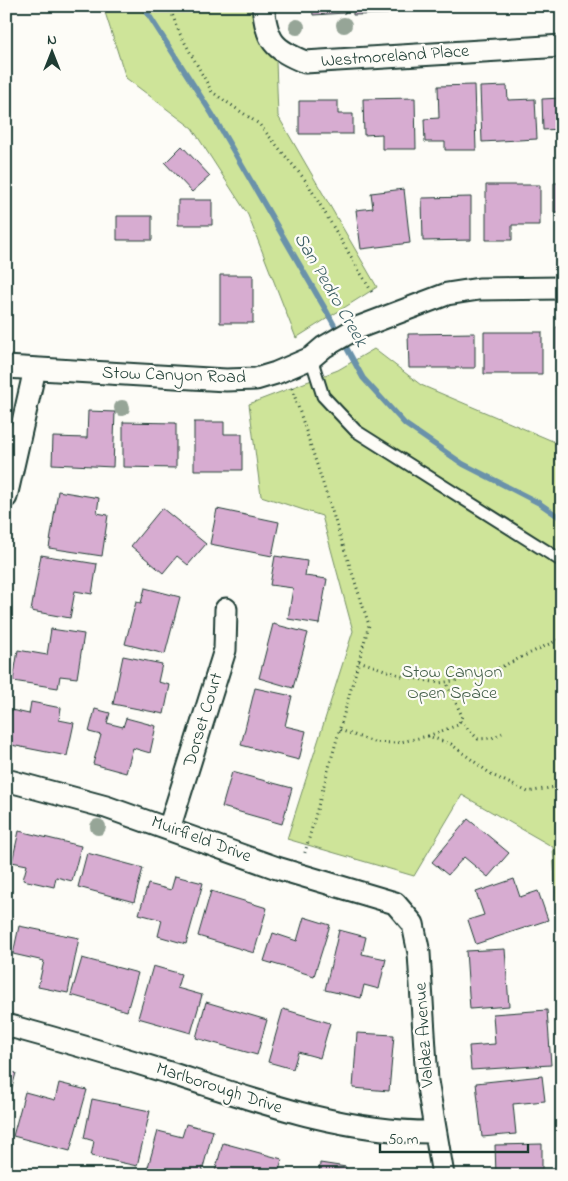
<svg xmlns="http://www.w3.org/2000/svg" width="568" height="1181" font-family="'Indie Flower',sans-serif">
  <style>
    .green { fill: #cee499; stroke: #769066 }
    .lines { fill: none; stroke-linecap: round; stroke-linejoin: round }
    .stream { stroke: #6b92aa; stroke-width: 5.5 }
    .building { fill: #d7acd1; stroke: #1f3d34 }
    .service-casing { stroke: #1f3d34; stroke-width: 15 }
    .minor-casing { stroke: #1f3d34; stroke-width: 25 }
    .path { stroke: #1f3d34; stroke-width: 3; stroke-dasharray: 1 4; stroke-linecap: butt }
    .service { stroke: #fdfcf7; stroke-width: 11 }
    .minor { stroke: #fdfcf7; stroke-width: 21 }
    .tree { fill: #96a597 }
    .labels { text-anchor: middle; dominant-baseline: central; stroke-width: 4.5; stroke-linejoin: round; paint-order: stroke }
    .street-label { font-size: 18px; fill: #1f3d34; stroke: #fdfcf7 }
    .park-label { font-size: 18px; fill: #425e48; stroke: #fdfcf7 }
    .water-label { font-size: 19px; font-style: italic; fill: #3e6065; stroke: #fdfcf7 }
  </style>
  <rect width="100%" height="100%" fill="#fdfcf7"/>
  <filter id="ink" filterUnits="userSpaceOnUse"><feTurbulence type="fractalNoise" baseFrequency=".02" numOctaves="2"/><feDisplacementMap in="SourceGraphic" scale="10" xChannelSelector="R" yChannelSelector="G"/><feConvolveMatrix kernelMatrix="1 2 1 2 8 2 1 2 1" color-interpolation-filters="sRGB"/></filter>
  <g filter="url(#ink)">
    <path class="green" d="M103 6H274L278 116 377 287 296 338 248 215 192 128 126 78Z
      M374 349 421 385 562 445V1008L553 847 462 795 414 876 287 839 353 631 322 516 261 496 249 404 338 370Z"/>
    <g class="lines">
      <path class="stream" d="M143 6 212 114 327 312 363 378 405 424 463 464 539 503 562 519"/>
    </g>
    <path class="building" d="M312 6H345V13L313 15Z
      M353 6H388V14L353 15Z
      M474 85 476 150H445V142H425L424 119 439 118 438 86Z
      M507 86 508 100 535 99 537 139 482 142 480 87Z
      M415 98 416 149H382V134L364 135 363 99Z
      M562 98V129L543 130 542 99Z
      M299 101H338V114H353V134H299Z
      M182 146 210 176 192 192 165 163Z
      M554 183H562V212H554Z
      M486 185H540V225H512V240H486Z
      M404 189 410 243 361 249 356 210 373 208 371 193Z
      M471 197V240L423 241 422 198Z
      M178 200H212V225H178Z
      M117 216H152V240H117Z
      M220 275H253V323H220Z
      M556 327H562V395H556Z
      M484 332H542V374H484Z
      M475 333V368H409L408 334Z
      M88 411 115 412 113 467 52 464 53 437 87 438Z
      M123 422 176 423V468L123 467Z
      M194 422H224V434H242V470H194Z
      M58 491 99 498 97 513 108 515 102 556 49 548Z
      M162 508 206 544 188 565 177 556 163 573 131 546Z
      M217 509 279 522 272 556 210 544Z
      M41 555 97 564 92 594 75 591 70 618 31 611Z
      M275 556 307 561 305 576 327 579 319 624 288 619 293 588 270 585Z
      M145 588 180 597 165 654 125 644 136 602 141 603Z
      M273 624 308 633 293 688 259 678Z
      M51 629 84 634 77 678 60 676 58 688 13 681 18 650 47 655Z
      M123 656 162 664 158 682 170 685 164 714 113 704Z
      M255 688 292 696 285 726 306 731 299 760 241 745Z
      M31 702 61 708 59 720 74 723 67 756 6 744V735L11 710 29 714Z
      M95 709 110 713 107 723 123 727 126 718 156 726 150 753 133 748 126 773 93 764 101 735 89 732Z
      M232 772 292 788 282 824 222 807Z
      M468 819 509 853 488 877 464 857 448 875 432 862Z
      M19 831 81 846 72 881 56 877 54 887 23 880 27 865 12 862Z
      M87 853 143 868 134 902 78 887Z
      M175 876 203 883 186 944 158 936 162 920 139 914 148 884 171 890Z
      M514 879 520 897 538 891 548 920 476 944 468 920 484 915 476 892Z
      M211 891 267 908 254 953 198 936Z
      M304 917 330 925 314 976 264 961 273 933 297 941Z
      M19 926 79 938 68 993 38 987 44 961 13 954Z
      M339 930 366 937 362 954 386 959 379 989 364 985 361 998 325 990Z
      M505 949 509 1006 470 1009 466 951Z
      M82 958 138 973 127 1011 71 995Z
      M153 966 181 974 177 988 202 995 191 1033 138 1018Z
      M206 1002 267 1020 257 1055 196 1038Z
      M283 1009 330 1023 320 1058 298 1052 293 1069 268 1062Z
      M547 1010 551 1065 471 1070 469 1046 495 1044 493 1014Z
      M357 1033 394 1035 389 1091 353 1088Z
      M6 1070 16 1073 6 1109Z
      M542 1076 545 1101 513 1104 516 1134 482 1137 476 1083Z
      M59 1083 87 1090 70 1151 13 1136 25 1092 55 1100Z
      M92 1099 150 1111 137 1166 91 1156 94 1141 84 1138Z
      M186 1124 213 1131 201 1175 146 1174 158 1131 182 1137Z
      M223 1143 282 1159 278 1175H214Z
      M542 1144V1175H496L495 1145Z
      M320 1163 346 1167 345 1175H319Z
      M21 1170 51 1174 50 1175H21Z"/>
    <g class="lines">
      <g class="service-casing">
        <path id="service" d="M311 358 323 396 356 431 562 561"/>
      </g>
      <g class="minor-casing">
        <path id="minor" d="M263 6C267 41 273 49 305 62L562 46
          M6 367 226 380 256 379 276 373 311 358 324 347 357 328 447 294 479 289 562 288
          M6 497 35 369
          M6 780 106 807 277 868 395 903 413 924 419 953 427 1081 443 1175
          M169 829 225 650 226 609
          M6 1025C61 1040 116 1056 170 1073 256 1101 344 1133 435 1132"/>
      </g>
      <path class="path" d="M169 6 179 32 212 92 259 124 306 181 373 294
        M292 388 369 625 304 856
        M359 661 402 676 439 683 480 677 562 638
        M460 721 478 739 492 738 502 733
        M340 730 374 742 396 743 428 736 451 744 492 775 528 792 555 787 562 784
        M428 736 458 725 462 716 446 682"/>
      <use href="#service" class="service"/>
      <use href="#minor" class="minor"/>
    </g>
    <g class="tree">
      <circle cx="344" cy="25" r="8"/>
      <circle cx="297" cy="27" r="8"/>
      <circle cx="122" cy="408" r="8"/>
      <circle cx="98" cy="827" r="8"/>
    </g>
  </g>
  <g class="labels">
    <g class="street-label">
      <text transform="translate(395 57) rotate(-4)">Westmoreland Place</text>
      <text transform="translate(174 376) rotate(2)">Stow Canyon Road</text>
      <text transform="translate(204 720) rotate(-73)">Dorset Court</text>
      <text transform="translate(201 840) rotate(20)">Muirfield Drive</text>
      <text transform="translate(425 1035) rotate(-94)">Valdez Avenue</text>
      <text transform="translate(219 1089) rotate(18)">Marlborough Drive</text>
    </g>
    <g class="park-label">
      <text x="452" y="673">Stow Canyon<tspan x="452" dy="21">Open Space</tspan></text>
    </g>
    <g class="water-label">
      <text transform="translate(330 290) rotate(60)">San Pedro Creek</text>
    </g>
  </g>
  <rect width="568" height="1181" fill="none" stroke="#fdfcf7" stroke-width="25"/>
  <rect x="12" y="12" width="543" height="1156" fill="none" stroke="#1f3d34" stroke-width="2" filter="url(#ink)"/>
  <g transform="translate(52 52)" stroke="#fdfcf7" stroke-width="4" paint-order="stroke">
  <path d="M0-4L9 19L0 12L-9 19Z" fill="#1f3d34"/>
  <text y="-8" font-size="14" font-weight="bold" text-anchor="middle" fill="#1f3d34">N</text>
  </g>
  <path d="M380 1144v8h148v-8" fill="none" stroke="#1f3d34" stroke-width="2.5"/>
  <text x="388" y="1144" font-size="15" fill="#1f3d34" stroke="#fdfcf7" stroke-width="4" paint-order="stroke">50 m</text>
</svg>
